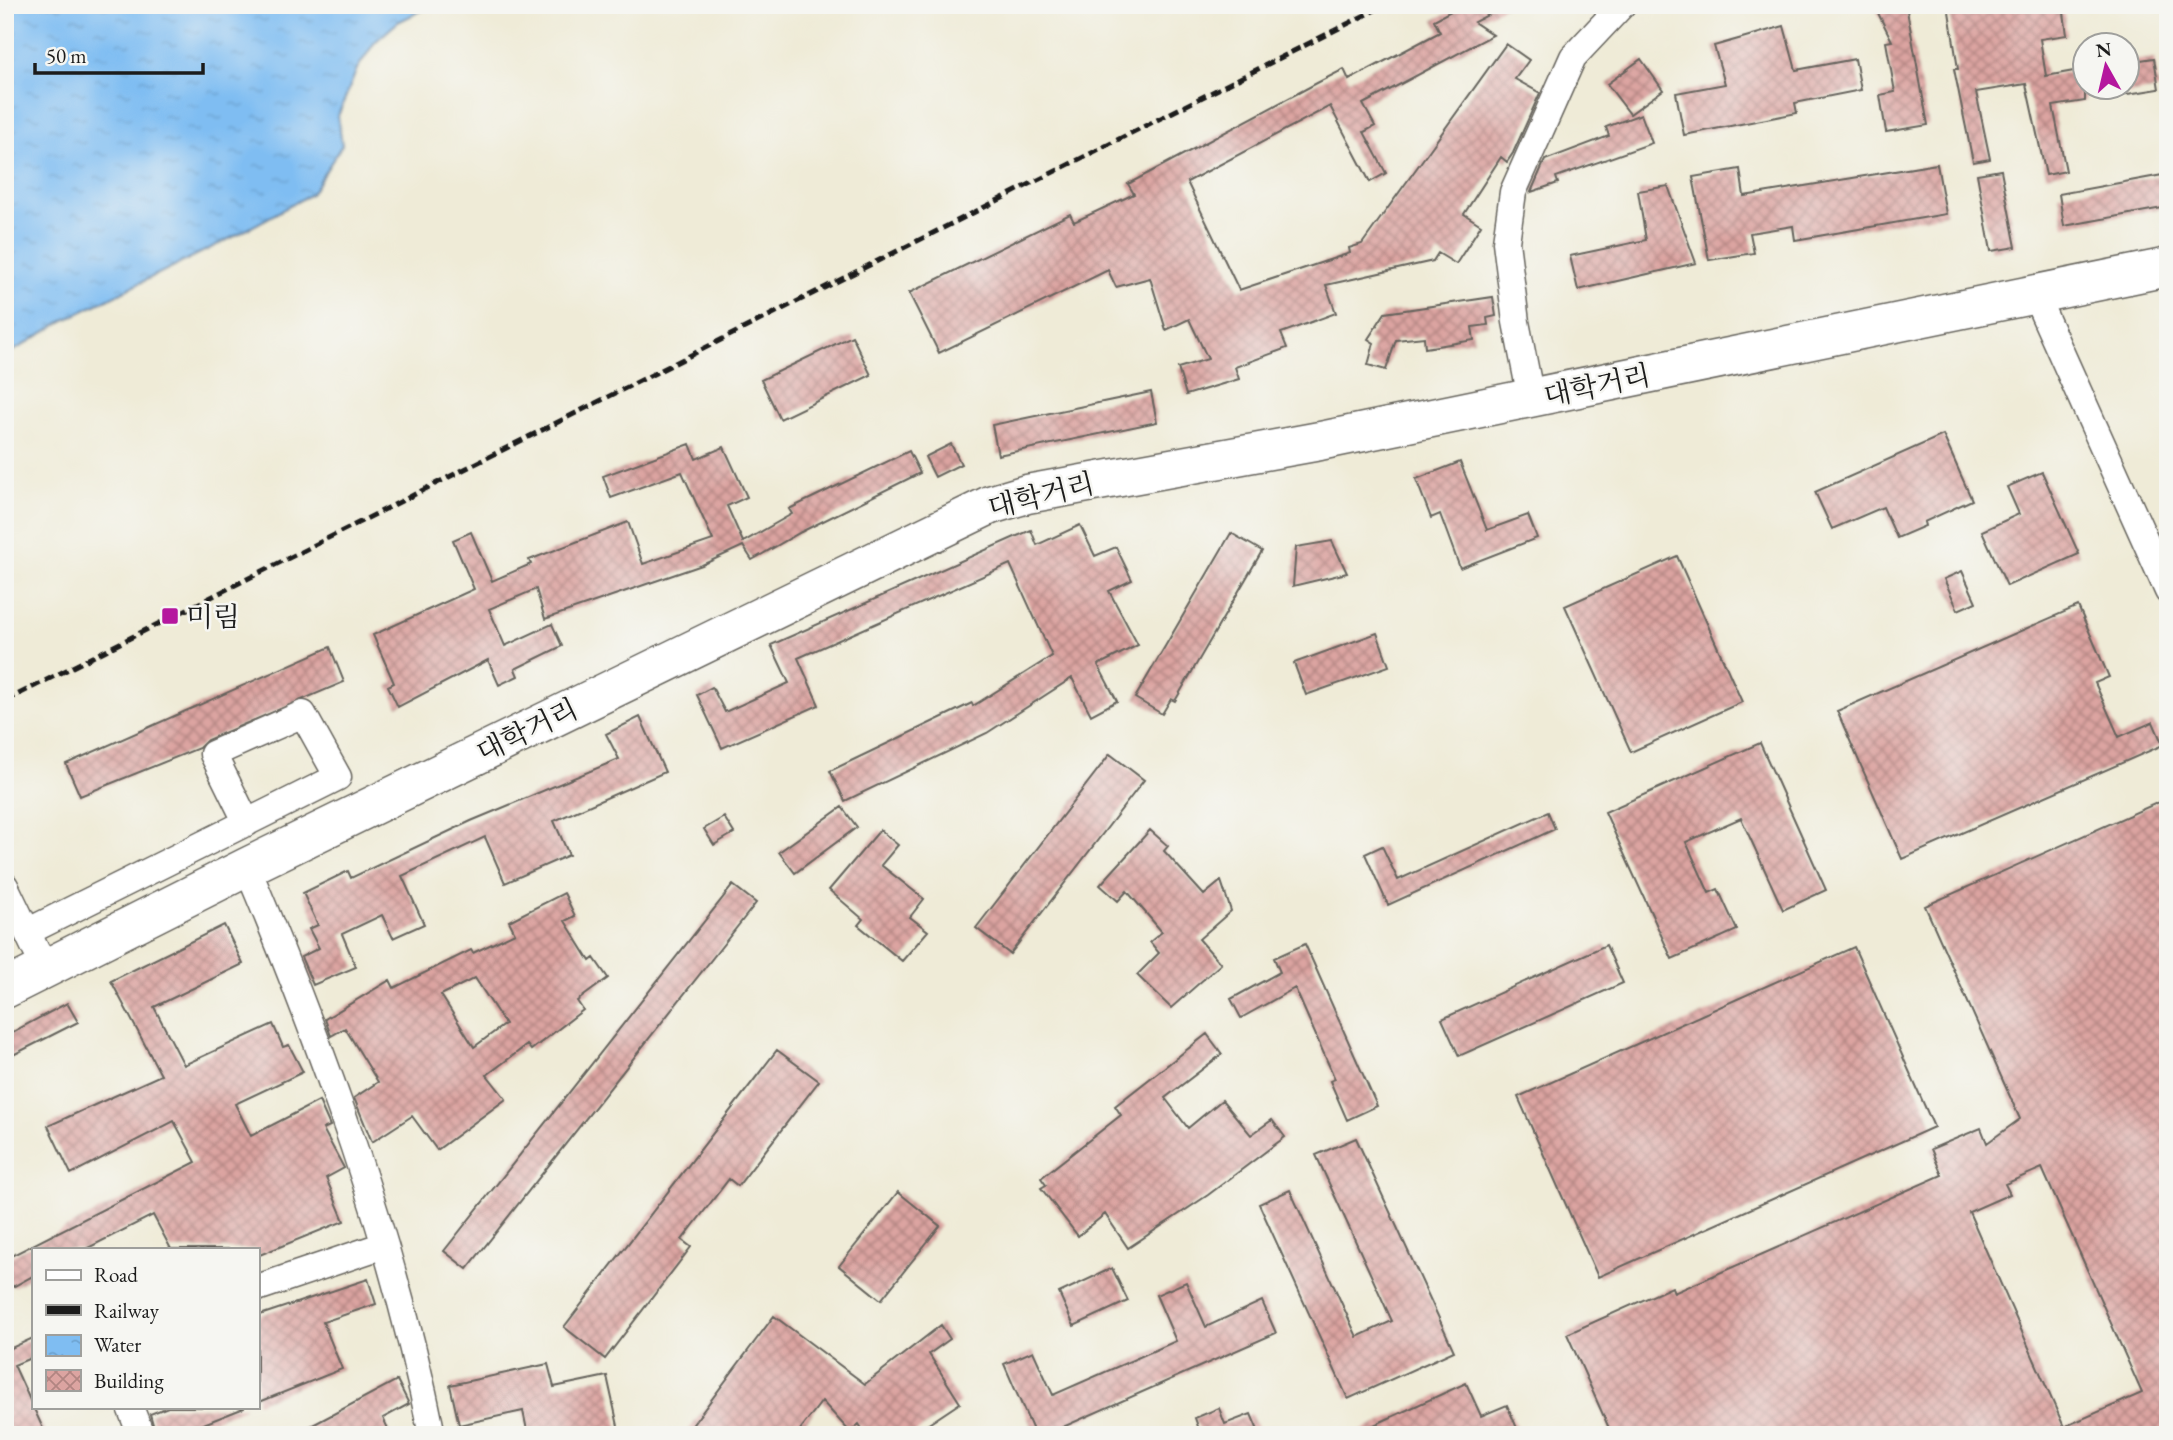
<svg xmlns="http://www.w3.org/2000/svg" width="2173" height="1440" font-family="'EB Garamond','Noto Serif KR',serif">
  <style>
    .water { fill: url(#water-ripples); stroke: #4e6c87; stroke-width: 2 }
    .building { fill: url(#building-cross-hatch); fill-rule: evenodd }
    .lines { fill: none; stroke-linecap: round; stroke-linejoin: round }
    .minor-casing { stroke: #66645d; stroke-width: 29 }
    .primary-casing { stroke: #66645d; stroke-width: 41 }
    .minor { stroke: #fff; stroke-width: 26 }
    .primary { stroke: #fff; stroke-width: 38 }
    .rail { stroke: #1c1c1c; stroke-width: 5; stroke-dasharray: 10 5; stroke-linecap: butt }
    .poi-dot { fill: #b5179e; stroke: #f6f6f2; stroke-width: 2.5 }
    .labels { text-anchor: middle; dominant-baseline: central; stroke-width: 5; stroke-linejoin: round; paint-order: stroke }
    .street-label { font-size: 28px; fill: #1c1c1c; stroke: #f6f6f2 }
    .poi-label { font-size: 28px; fill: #1c1c1c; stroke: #f6f6f2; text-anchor: start }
  </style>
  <defs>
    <pattern id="water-ripples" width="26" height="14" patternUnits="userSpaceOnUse" patternTransform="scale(1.75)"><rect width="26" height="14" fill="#7fbdf2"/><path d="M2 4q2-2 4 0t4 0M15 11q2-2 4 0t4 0" fill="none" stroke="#6da2cf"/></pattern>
    <pattern id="building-cross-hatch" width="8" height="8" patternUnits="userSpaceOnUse" patternTransform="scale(1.75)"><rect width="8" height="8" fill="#dca4a1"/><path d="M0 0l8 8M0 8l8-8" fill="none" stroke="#b28582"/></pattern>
  </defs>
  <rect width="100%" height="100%" fill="#f6f6f2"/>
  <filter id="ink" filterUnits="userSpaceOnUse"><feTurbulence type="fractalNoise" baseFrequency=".0143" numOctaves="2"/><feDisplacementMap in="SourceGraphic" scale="14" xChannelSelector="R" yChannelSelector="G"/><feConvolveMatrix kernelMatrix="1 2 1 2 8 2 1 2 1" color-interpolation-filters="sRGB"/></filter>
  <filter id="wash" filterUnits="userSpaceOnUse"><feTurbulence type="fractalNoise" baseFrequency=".00686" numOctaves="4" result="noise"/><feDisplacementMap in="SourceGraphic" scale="28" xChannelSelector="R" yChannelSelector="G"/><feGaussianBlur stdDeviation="1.57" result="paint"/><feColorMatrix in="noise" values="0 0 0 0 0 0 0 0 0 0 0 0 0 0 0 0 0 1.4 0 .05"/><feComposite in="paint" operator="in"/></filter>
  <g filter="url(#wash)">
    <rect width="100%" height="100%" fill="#efebd7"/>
    <path class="water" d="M5 5H433L398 22 375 42 357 69 338 116 342 145 311 194 237 235 65 320 5 356Z"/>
    <g id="blocks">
      <path class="building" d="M1462 5H1507L1474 22 1493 35 1363 104 1375 126 1364 132 1386 173 1370 182 1330 106 1187 182 1239 290 1350 253 1349 248 1362 244 1506 44 1529 60 1515 79 1540 93 1513 153 1507 162 1501 157 1464 214 1481 225 1456 264 1438 253 1433 261 1326 285 1336 313 1281 333 1287 348 1235 367 1239 379 1186 395 1178 368 1208 359 1189 319 1166 330 1150 278 1116 287 1108 270 939 353 909 293 1070 214 1074 222 1134 194 1128 184 1317 83 1344 69 1349 80 1440 32 1434 20Z
        M1874 5H1906L1928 125 1886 132 1880 95 1895 92 1886 42 1892 41Z
        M1948 5H2063L2067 35 2040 39 2046 76 2085 69V101L2053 106 2066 171 2046 175 2026 84 1976 92 1990 159 1973 162 1954 69H1958Z
        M1784 26 1796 70 1855 59 1861 90 1795 103 1797 113 1684 135 1676 93 1725 84 1714 46Z
        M2154 58 2159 89 2127 94V62Z
        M1641 59 1663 90 1630 114 1607 84Z
        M1641 114 1652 143 1556 177 1558 183 1531 192 1545 160 1609 136 1606 127Z
        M1937 164 1946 214 1795 240 1793 226 1750 233 1754 253 1709 260 1693 177 1740 169 1744 196Z
        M2001 170 2016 247 1991 251 1977 174Z
        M2168 174V207L2064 226 2059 194Z
        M1668 186 1696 263 1578 290 1570 256 1646 240 1638 191Z
        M1493 297 1496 316 1487 318 1488 325 1472 327 1474 340 1425 348 1424 337 1396 340 1386 370 1368 365 1374 343 1368 339 1385 313Z
        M852 336 871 375 780 419 761 380Z
        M1151 392 1157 422 998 455 992 425Z
        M1943 435 1972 500 1924 522 1925 526 1897 538 1883 507 1832 529 1815 492Z
        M690 444 696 459 724 447 747 497 727 506 743 542 792 514 789 509 909 451 920 473 801 532 752 560 743 546 702 565 545 619 536 589 489 609 505 646 552 624 562 646 515 669 518 676 499 685 488 660 398 707 388 686 394 683 373 635 474 589 453 540 471 532 492 581 531 564 529 560 628 522 643 564 713 540 682 472 611 498 603 476Z
        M951 444 961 464 935 477 925 457Z
        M1460 462 1487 530 1528 515 1537 538 1460 568 1440 514 1431 518 1416 479Z
        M2042 472 2079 554 2007 586 1982 531 2019 514 2007 487Z
        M1080 525 1095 556 1116 547 1132 580 1109 591 1138 645 1098 665 1117 701 1091 715 1072 678 987 733 845 801 830 771 972 703 973 706 1052 656 1010 564 798 658 819 705 722 748 697 695 712 687 725 712 789 683 771 645 1031 530 1037 545Z
        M1231 533 1262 551 1175 701 1171 699 1162 714 1135 698Z
        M1332 541 1347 573 1293 586 1296 547Z
        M1677 556 1742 702 1631 752 1565 606Z
        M1962 571 1976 602 1958 610 1944 579Z
        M2078 606 2109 677 2095 683 2119 737 2153 722 2163 745 1902 859 1837 711Z
        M1377 633 1389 666 1306 695 1294 663Z
        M330 647 344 682 207 740 199 748 80 796 66 764Z
        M640 717 665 772 554 821 569 855 505 883 485 837 402 876 424 924 393 938 382 915 342 934 356 967 313 985 301 957 319 948 309 929 318 925 303 893 348 871 351 878 471 821 619 759 606 734Z
        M1760 743 1826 890 1783 910 1741 818 1686 842 1709 893 1718 889 1737 930 1672 959 1605 812Z
        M1110 754 1144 780 1010 954 976 928Z
        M2168 798V1435H1612L1567 1334 1672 1287 1674 1293 1942 1175 1931 1149 1981 1128 1987 1143 2020 1119 1925 906ZM2042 1168 2142 1393 2064 1427 1969 1212 2010 1194 2005 1184Z
        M842 807 857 827 795 873 779 852Z
        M1548 812 1555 829 1388 905 1365 854 1382 846 1398 880Z
        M724 817 734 833 714 845 704 829Z
        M880 830 898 845 881 865 924 899 910 917 928 931 902 961 858 925 863 919 829 890Z
        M1150 830 1168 846 1164 851 1204 895 1221 881 1231 911 1199 939 1221 964 1171 1008 1137 975 1159 953 1150 942 1162 932 1127 891 1118 901 1100 885Z
        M733 885 756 903 467 1269 444 1251Z
        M564 893 575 916 565 921 590 961 594 958 608 978 577 1001 583 1010 531 1050 527 1045 487 1075 506 1099 437 1150 412 1116 372 1142 354 1098 378 1082 345 1028 331 1036 325 1019 390 980 394 988 471 950 473 953 515 933 509 921ZM475 978 505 1024 474 1047 441 995Z
        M224 925 243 964 154 1007 184 1065 273 1024 283 1047 289 1045 303 1072 235 1104 251 1136 319 1101 330 1126 323 1129 344 1168 326 1178 344 1221 257 1256V1249H171L153 1215 86 1249H33V1276L13 1287 5 1272V1259L196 1162 174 1121 71 1174 48 1126 161 1075 111 981Z
        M1305 944 1377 1106 1347 1120 1330 1081 1335 1079 1295 988 1241 1018 1231 999 1280 972 1274 958Z
        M1606 945 1623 983 1459 1056 1442 1019Z
        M1854 947 1934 1127 1598 1277 1518 1097Z
        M67 1003 78 1022 5 1059V1036Z
        M1207 1034 1222 1054 1165 1098 1188 1128 1222 1100 1251 1135 1272 1120 1285 1137 1208 1195 1128 1248 1105 1214 1078 1236 1041 1188 1046 1185 1041 1178 1121 1115 1115 1106Z
        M777 1050 819 1081 738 1186 729 1179 682 1240 691 1247 605 1359 564 1327Z
        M1356 1138 1454 1351 1348 1399 1259 1204 1290 1190 1357 1337 1392 1321 1316 1155Z
        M898 1192 940 1226 881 1300 839 1266Z
        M1112 1268 1128 1301 1074 1326 1059 1293Z
        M368 1279 376 1304 323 1322 342 1369 257 1403V1316Z
        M1186 1282 1206 1327 1262 1301 1276 1333 1045 1435H1035L1004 1364 1033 1351 1053 1395 1176 1341 1156 1295Z
        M774 1316 865 1384 941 1325 950 1339 929 1354 960 1403 912 1435H866L859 1424 850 1432 822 1401 796 1435H685Z
        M33 1338V1357L14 1365 46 1435H11L5 1422V1347L7 1350Z
        M548 1364 554 1387 607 1376 620 1435H528L523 1411 459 1425 450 1385Z
        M397 1380 409 1404 383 1418 391 1435H294Z
        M1466 1383 1481 1416 1507 1405 1520 1435H1352Z
        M168 1407H244V1408L176 1435H156L150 1414Z
        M1219 1408 1225 1424 1251 1414 1260 1435H1201L1195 1418Z"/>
    </g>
  </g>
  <g filter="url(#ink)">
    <use href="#blocks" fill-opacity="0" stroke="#66645d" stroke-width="2"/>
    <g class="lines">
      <g class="minor-casing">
        <path id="minor" d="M2035 295 2168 591
          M1531 398 1516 322 1506 242 1513 192 1573 57 1622 5
          M247 867C324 1050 393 1240 432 1435
          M5 886 45 969
          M27 932 338 777 303 714 213 754 247 823
          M257 1288 384 1245
          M130 1407 141 1435"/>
      </g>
      <g class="primary-casing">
        <path id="primary" d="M5 989 247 867 990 505 1027 494 1320 441 2168 267"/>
      </g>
      <use href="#minor" class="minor"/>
      <use href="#primary" class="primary"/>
      <path class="rail" d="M5 701 1385 5"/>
    </g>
  </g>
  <rect class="poi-dot" x="161" y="607" width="18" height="18" rx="3.5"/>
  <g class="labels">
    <g class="street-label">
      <text transform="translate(1597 385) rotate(-12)">대학거리</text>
      <text transform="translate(1041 495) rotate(-14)">대학거리</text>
      <text transform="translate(527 730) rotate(-26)">대학거리</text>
    </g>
    <g class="poi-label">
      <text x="186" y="616">미림</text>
    </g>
  </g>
  <rect width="2173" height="1440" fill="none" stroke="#f6f6f2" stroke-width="28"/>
  <rect x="32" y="1248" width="228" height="161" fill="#f6f6f2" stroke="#9f9f9c" stroke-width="2"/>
  <rect x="46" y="1270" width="35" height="10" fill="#ffffff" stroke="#9f9f9c" stroke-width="2"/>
  <text x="94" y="1282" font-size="21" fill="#1c1c1c">Road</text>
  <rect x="46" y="1305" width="35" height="10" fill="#1c1c1c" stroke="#9f9f9c" stroke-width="2"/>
  <text x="94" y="1318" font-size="21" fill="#1c1c1c">Railway</text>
  <rect x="46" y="1335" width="35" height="21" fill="url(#water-ripples)" stroke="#9f9f9c" stroke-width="2"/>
  <text x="94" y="1352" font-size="21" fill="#1c1c1c">Water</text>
  <rect x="46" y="1370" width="35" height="21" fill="url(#building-cross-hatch)" stroke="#9f9f9c" stroke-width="2"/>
  <text x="94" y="1388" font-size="21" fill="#1c1c1c">Building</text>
  <g transform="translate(2106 66) rotate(352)"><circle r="33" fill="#f6f6f2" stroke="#9f9f9c" stroke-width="2"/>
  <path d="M0-5L12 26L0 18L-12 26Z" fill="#b5179e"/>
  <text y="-10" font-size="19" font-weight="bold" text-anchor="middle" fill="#1c1c1c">N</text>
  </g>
  <path d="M35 63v10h168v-10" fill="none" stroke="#1c1c1c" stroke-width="3.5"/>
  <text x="46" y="63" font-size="21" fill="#1c1c1c" stroke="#f6f6f2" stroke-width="5" paint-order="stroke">50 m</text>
</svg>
